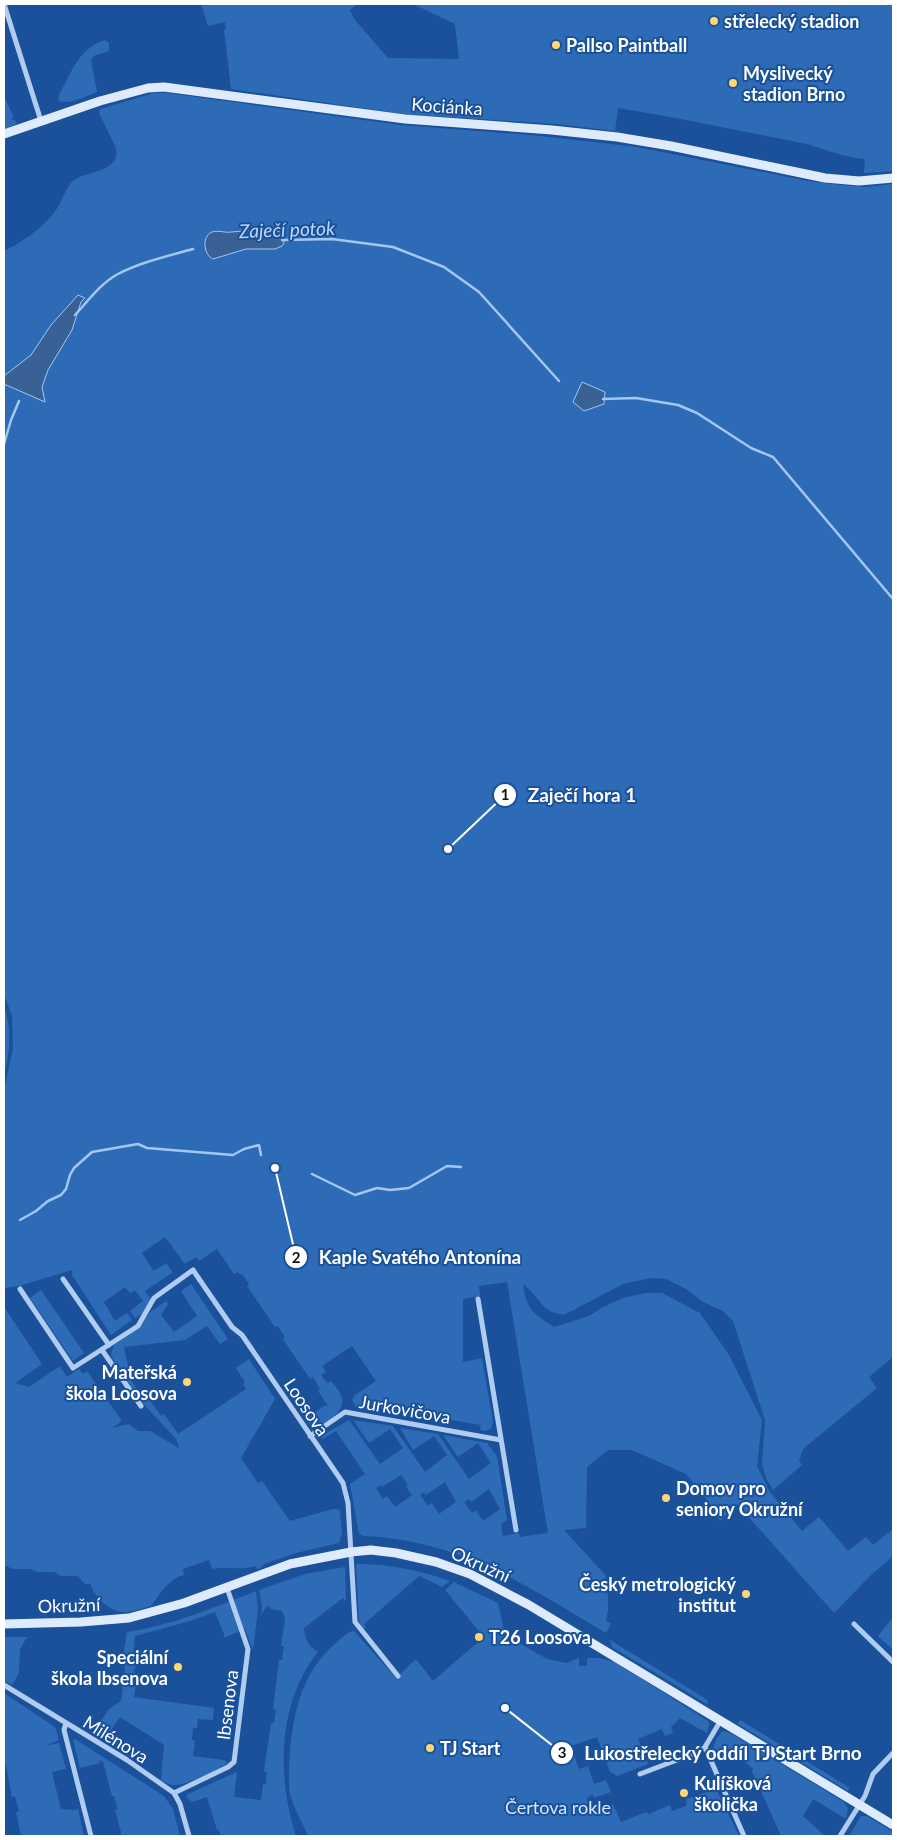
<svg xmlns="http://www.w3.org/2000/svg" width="897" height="1840" font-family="Lato,sans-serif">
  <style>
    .green { fill: #2e6bb7; fill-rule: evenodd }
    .water { fill: #3a6196; stroke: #a3c7f3 }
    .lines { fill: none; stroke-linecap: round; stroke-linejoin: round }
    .stream { stroke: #a3c7f3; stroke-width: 2.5 }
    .street { stroke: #b0cdf1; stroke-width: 5 }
    .secondary { stroke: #deebfc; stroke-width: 9 }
    .poi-dot { fill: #ffd770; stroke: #1a519a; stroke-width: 2 }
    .labels { text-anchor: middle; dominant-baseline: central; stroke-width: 4; stroke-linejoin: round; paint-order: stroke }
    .poi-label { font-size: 18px; font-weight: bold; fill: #fff; stroke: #1a519a; text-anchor: start }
    .street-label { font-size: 18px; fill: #fff; stroke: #1a519a }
    .park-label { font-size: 18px; fill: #d7e7fc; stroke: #1a519a }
    .water-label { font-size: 19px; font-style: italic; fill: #bdd7f7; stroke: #1a519a }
    .leader { fill: none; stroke: #fff; stroke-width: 2 }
    .callout-dot { fill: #fff; stroke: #1a519a; stroke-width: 2 }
    .mark-label { font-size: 15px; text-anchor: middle; font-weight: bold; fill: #111 }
    .callout-label { font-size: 19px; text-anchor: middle; font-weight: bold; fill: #fff; stroke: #1a519a; stroke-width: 4; stroke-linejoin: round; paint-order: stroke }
  </style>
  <rect width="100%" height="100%" fill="#1a519a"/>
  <path class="green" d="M201 4H358L350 10 355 20 388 58 459 59 455 24 413 4H893V171L864 173 865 159C844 158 823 148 802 143 741 131 680 118 618 108L615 131 557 124 403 114 231 89 224 30 226 29 225 22 208 26Z
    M105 40 109 43V51L94 56 91 60 97 92C86 96 70 105 59 101L58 97C71 74 78 48 105 40Z
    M154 93H167L400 125 531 135 637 147 808 181 840 185 866 187 893 184V1357L869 1377 877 1388 803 1449 799 1461 802 1465 773 1490 766 1478 762 1464 765 1420 733 1321 723 1311 703 1302 686 1289 666 1279 651 1278 623 1284 564 1315C540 1312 540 1297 523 1284 527 1311 533 1313 554 1327L589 1316 601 1308 623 1298 646 1293H662L700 1313 729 1355 762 1420 757 1466 770 1492 802 1531 819 1517 848 1551 866 1537 873 1545 893 1529V1556L871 1575 834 1613 737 1504 720 1521 705 1497 686 1474 632 1450H608L587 1467 586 1528 564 1530 607 1577 605 1578 608 1596V1610L606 1621 611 1623 606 1633C525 1585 460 1540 363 1536L359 1534 350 1484 365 1474 336 1431 321 1440 323 1435 349 1420 380 1464 403 1448 390 1429 369 1443 353 1420 393 1426 425 1472 447 1455 434 1436 413 1450 400 1428 438 1434 469 1479 491 1463 478 1443 458 1457 443 1435 487 1443 497 1456 507 1520 501 1524 503 1536 519 1533 520 1537 548 1533 507 1282 479 1286 480 1296 463 1299V1362L482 1358 493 1422 491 1429 485 1431 480 1430 481 1425 369 1406 368 1411 356 1407 352 1400 355 1395 376 1381 352 1346 322 1366 326 1372 321 1375 327 1383 331 1381C335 1386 341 1392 342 1399 345 1412 323 1426 311 1427L306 1419 324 1406H328L318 1391 320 1389 313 1377 310 1379 283 1339 285 1337 278 1326 275 1327 247 1286 249 1284 242 1274 240 1275 238 1272 234 1274 217 1249 199 1261 196 1257 185 1264 165 1237 142 1253 154 1271 166 1263 173 1272 145 1291 151 1299 143 1313 135 1318 130 1311 143 1301 135 1290 130 1293 125 1287 104 1302 115 1321 127 1313 132 1320 111 1335 72 1275V1270L19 1286 4 1288V1091L13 1048 12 1016 4 994V251C23 242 47 225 58 207 63 199 66 186 74 180 86 171 121 173 116 148L99 113 100 109ZM401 1475 408 1485 406 1487 412 1495 395 1507 387 1496 383 1499 376 1488 380 1485 382 1487ZM445 1482 456 1502 439 1514 432 1503 428 1506 420 1495 424 1492 426 1495ZM489 1489 500 1509 483 1521 476 1510 472 1513 464 1502 469 1499 471 1502Z
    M4 97 14 117 11 118 12 120H15L17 124 4 129Z
    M4 1006C12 1028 10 1052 4 1075Z
    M191 1284 228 1339 220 1344 207 1326 185 1340 124 1347 131 1380 143 1398 147 1396 161 1416 164 1414 178 1434 246 1389 243 1384 245 1382 236 1368 249 1359 275 1399 241 1458 258 1483 262 1481 290 1521 333 1509 340 1510 342 1534 339 1543 296 1553 264 1564 258 1570 255 1566C241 1571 226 1566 212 1569L209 1560 183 1569 184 1575C169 1578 160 1594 151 1606 142 1608 131 1613 122 1612 111 1612 92 1595 91 1584H85L78 1576H61L54 1572H37L30 1569H13L4 1565V1307L42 1364 15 1383 29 1387 60 1366 67 1377 79 1369 83 1374 87 1371 122 1421 112 1428 129 1424 138 1431H150L179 1448 176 1439 140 1400 112 1358 111 1354 114 1345 139 1328 149 1313 166 1301 168 1304 161 1315 174 1332 197 1316 181 1291Z
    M41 1290 84 1353 73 1361 30 1298Z
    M356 1564C388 1564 419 1570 450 1581L442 1587 419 1576 364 1624 366 1628 364 1629 359 1622Z
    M345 1567 346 1601 343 1598 304 1628C305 1640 308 1645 318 1652 277 1703 277 1777 296 1836H221L219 1830H217L207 1797 192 1802 186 1797 188 1794 237 1772 234 1797 261 1800 263 1784H266L267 1772 264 1771 271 1723H274L276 1710 273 1709 279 1660H282L284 1646H281L285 1618 282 1611 270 1609 269 1606 266 1607 261 1615 262 1607 259 1590 305 1574Z
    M454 1582 498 1603 505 1635 547 1659 566 1663 579 1658V1666H587V1658H599L615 1662 708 1721 709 1725 707 1733 680 1718 671 1727 673 1733 665 1736 662 1729 638 1739 648 1764 617 1776 610 1772 597 1737 571 1746 579 1769 588 1766 594 1784 606 1780 611 1792 594 1798 592 1794 588 1798 586 1796 590 1811 609 1804 610 1806 613 1804 621 1822 646 1812 649 1814 670 1805 672 1811 686 1806 687 1803 686 1799 716 1789 739 1836H308C303 1823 293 1808 290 1794 288 1781 289 1766 290 1752 293 1712 303 1670 336 1643 341 1638 347 1632 354 1631L396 1678 416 1659 433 1681 484 1637 445 1590Z
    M256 1591 258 1609 253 1650 245 1629 224 1638V1634L215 1612 190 1621 135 1636 133 1656 137 1657 133 1677 137 1678 134 1697 214 1708 213 1720 198 1719 197 1728H193L192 1740 195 1741 193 1756 224 1760 227 1763C216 1771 189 1784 176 1785 170 1786 165 1782 161 1780L164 1745 120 1717 106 1737 95 1730 109 1709 121 1701 125 1666 122 1664 127 1632C172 1625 214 1608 256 1591Z
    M893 1617V1650L878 1636Z
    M4 1637H27L20 1649 19 1673 12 1685 4 1681Z
    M610 1640 706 1699 708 1702 707 1704 612 1647Z
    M4 1693 55 1727 59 1740 45 1746 59 1743 66 1769 52 1772 61 1809 74 1810 78 1809 84 1836H21L16 1812 19 1811 15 1796 12 1797 4 1755Z
    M740 1720 850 1788 848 1791 738 1724Z
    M723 1731 730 1733 844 1802 848 1808 846 1819 813 1799 803 1816 825 1836H781L761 1791 763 1789 757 1778H755L752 1772 753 1769 736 1754 718 1762C711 1749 713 1741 723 1731Z
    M75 1739 164 1796 173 1809 180 1836H122L115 1810 118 1809 114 1796H112L103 1762 99 1760 100 1763 80 1768 73 1740Z
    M861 1816H867L893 1832V1836H849Z"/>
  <path class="water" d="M272 228 281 233 284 243 282 246 275 249H246L213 259C204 255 201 237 212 232 218 230 225 233 232 232 245 231 259 229 272 228Z
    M78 295 85 298 81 302 72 330 48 370 42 387 45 402 4 384V376L31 355 51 325Z
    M582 382 605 392 604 404 584 411 573 402Z"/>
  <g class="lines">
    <path class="stream" d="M282 240 332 239 393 247 444 267 479 292 559 381
      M75 315C88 301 101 283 118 274 141 262 168 256 193 249
      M603 399 636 398 678 405 697 413 751 448 773 457 893 599
      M4 444 11 420 19 401
      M312 1174 355 1195 377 1188 390 1190 409 1188 447 1166 461 1167
      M20 1220 36 1211 48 1201 61 1195 66 1189 70 1175 74 1168 92 1152 138 1144 147 1148 233 1155 244 1149 259 1145 261 1155"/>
    <path class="street" d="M4 4 41 121
      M63 1279 109 1345
      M20 1289 73 1368 138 1326 154 1298 193 1270 232 1327 242 1335 343 1483 348 1503 355 1622 398 1676
      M478 1299 516 1530
      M102 1350 141 1406
      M310 1436 345 1412 501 1440
      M854 1624 893 1662
      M4 1685 127 1760 174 1793 180 1804 189 1836
      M66 1723 64 1730 91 1836
      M705 1747 744 1836
      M640 1774 698 1752 705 1747 721 1720
      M174 1793 228 1767 234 1762 248 1649 227 1588
      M840 1836 865 1796 873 1774 893 1753"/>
    <path class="secondary" d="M4 134 100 101 148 88 164 87 405 119 552 130 617 137 671 146 825 178 859 181 893 178
      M4 1624 81 1622 129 1618 184 1603 290 1564 351 1552 371 1550 396 1553 436 1562 470 1574 529 1605 893 1825"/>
  </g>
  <g class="poi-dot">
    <circle cx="714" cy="21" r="5"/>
    <circle cx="556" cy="45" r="5"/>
    <circle cx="733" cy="83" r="5"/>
    <circle cx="187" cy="1382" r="5"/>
    <circle cx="666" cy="1498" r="5"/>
    <circle cx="746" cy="1594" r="5"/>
    <circle cx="479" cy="1637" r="5"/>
    <circle cx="178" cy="1667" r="5"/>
    <circle cx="430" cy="1748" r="5"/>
    <circle cx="684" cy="1793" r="5"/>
  </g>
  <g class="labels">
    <g class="poi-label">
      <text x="724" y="21">střelecký stadion</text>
      <text x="566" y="45">Pallso Paintball</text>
      <text x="743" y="73">Myslivecký<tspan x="743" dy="21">stadion Brno</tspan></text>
      <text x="177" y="1372" text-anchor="end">Mateřská<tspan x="177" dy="21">škola Loosova</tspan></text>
      <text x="676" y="1488">Domov pro<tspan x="676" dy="21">seniory Okružní</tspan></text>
      <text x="736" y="1584" text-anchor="end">Český metrologický<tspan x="736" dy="21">institut</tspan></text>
      <text x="489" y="1637">T26 Loosova</text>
      <text x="168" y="1657" text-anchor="end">Speciální<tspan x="168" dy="21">škola Ibsenova</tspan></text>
      <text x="440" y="1748">TJ Start</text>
      <text x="694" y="1783">Kulíšková<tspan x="694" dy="21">školička</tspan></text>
    </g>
    <g class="street-label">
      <text transform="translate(447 106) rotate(4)">Kociánka</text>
      <text transform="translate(307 1407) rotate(56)">Loosova</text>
      <text transform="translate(405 1409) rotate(10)">Jurkovičova</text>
      <text transform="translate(481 1564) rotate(24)">Okružní</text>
      <text transform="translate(69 1605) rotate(-2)">Okružní</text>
      <text transform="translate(227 1705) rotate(-83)">Ibsenova</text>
      <text transform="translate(116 1739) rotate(32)">Milénova</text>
    </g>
    <g class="park-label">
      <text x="558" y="1807">Čertova rokle</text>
    </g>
    <g class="water-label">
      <text transform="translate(287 229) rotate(-2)">Zaječí potok</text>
    </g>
  </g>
  <path class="leader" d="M448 849L505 795M275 1168L296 1257M505 1708L562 1753"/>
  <g class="callout-dot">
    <circle cx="448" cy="849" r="5"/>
    <circle cx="275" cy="1168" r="5"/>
    <circle cx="505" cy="1708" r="5"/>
    <circle cx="505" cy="795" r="12"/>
    <circle cx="296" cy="1257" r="12"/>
    <circle cx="562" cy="1753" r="12"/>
  </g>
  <g class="mark-label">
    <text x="505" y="800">1</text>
    <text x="296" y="1263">2</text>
    <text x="562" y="1758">3</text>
  </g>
  <g class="callout-label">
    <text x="582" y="802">Zaječí hora 1</text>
    <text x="420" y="1264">Kaple Svatého Antonína</text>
    <text x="723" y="1760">Lukostřelecký oddíl TJ Start Brno</text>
  </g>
  <rect width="897" height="1840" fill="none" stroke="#ffffff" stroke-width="10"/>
</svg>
